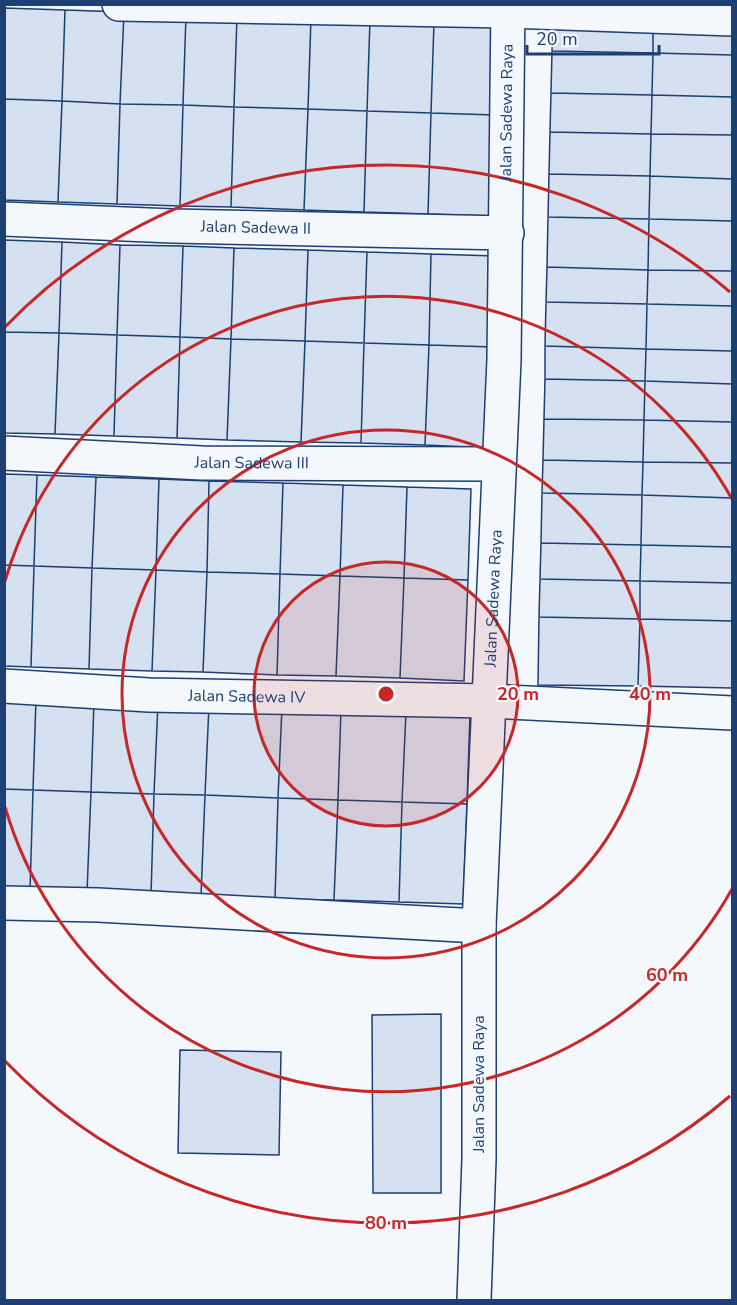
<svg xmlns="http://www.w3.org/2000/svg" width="737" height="1305" font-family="'Nunito Sans',sans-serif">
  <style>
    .building { fill: #d5e0f0; stroke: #1d3f73; stroke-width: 1.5 }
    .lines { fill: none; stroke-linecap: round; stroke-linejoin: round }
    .minor-casing { stroke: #1d3f73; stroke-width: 36 }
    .minor { stroke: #f4f7fb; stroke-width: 33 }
    .ring { fill: none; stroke: #c62828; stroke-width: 3 }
    .labels { text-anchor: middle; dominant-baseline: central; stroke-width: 4.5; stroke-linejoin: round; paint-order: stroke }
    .street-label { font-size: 16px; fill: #1d3f73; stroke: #f4f7fb }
    .centre { fill: #c62828; stroke: #f4f7fb; stroke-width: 3 }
    .ring-label { font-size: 18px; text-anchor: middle; font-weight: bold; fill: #c62828; stroke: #f4f7fb; stroke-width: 4.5; stroke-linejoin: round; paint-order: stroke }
  </style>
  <rect width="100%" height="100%" fill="#f4f7fb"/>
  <path class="building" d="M4 8 65 10 62 101 4 99Z
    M65 10 124 12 120 104 62 101Z
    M124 12 186 15 183 105 120 104Z
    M186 15 237 16 234 107 183 105Z
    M553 15 653 18V53L552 51Z
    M237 16 311 18 308 109 234 107Z
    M311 18 370 20 367 111 308 109Z
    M653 18 732 19V55L653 53Z
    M370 20 434 22 431 113 367 111Z
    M434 22 498 24 495 115 431 113Z
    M552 51 653 53 652 95 551 93Z
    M653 53 732 55V97L652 95Z
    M551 93 652 95 651 134 550 132Z
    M652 95 732 97V135L651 134Z
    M4 99 62 101 58 202 4 200Z
    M62 101 120 104 117 204 58 202Z
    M120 104 183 105 180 206 117 204Z
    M183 105 234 107 231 207 180 206Z
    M234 107 308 109 304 210 231 207Z
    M308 109 367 111 364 212 304 210Z
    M367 111 431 113 428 214 364 212Z
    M431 113 495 115 492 216 428 214Z
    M550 132 651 134 650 176 549 174Z
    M651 134 732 135V179L650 176Z
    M549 174 650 176 649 219 548 217Z
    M650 176 732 179V221L649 219Z
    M548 217 649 219 648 270 547 267Z
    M649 219 732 221V271L648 270Z
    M4 240 62 242 59 333 4 332Z
    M62 242 120 245 117 335 59 333Z
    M120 245 183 246 180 337 117 335Z
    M183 246 234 248 231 339 180 337Z
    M234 248 308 250 305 341 231 339Z
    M308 250 367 252 364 343 305 341Z
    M367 252 431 254 429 345 364 343Z
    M431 254 496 256 493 347 429 345Z
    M547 267 648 270 647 304 546 302Z
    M648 270 732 271V306L647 304Z
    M546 302 647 304 646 349 545 346Z
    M647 304 732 306V351L646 349Z
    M4 332 59 333 55 434 4 433Z
    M59 333 117 335 114 436 55 434Z
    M117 335 180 337 177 438 114 436Z
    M180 337 231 339 227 440 177 438Z
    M231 339 305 341 301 442 227 440Z
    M305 341 364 343 361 443 301 442Z
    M364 343 429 345 425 445 361 443Z
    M429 345 493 347 489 448 425 445Z
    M545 346 646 349 645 381 545 379Z
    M646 349 732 351V384L645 381Z
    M545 379 645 381 644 420 544 419Z
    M645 381 732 384V422L644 420Z
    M544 419 644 420 643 462 543 460Z
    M644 420 732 422V463L643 462Z
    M543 460 643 462 642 495 542 493Z
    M643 462 732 463V498L642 495Z
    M4 474 37 475 34 566 4 565Z
    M37 475 96 477 92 568 34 566Z
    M96 477 159 479 156 570 92 568Z
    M159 479 209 481 207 572 156 570Z
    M209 481 283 483 280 574 207 572Z
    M283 483 343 485 340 576 280 574Z
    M343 485 407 487 404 578 340 576Z
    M407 487 471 489 468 580 404 578Z
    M542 493 642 495 641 545 541 543Z
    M642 495 732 498V547L641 545Z
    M541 543 641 545 640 581 540 579Z
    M641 545 732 547V583L640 581Z
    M4 565 34 566 31 667 4 666Z
    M34 566 92 568 89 669 31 667Z
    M92 568 156 570 152 671 89 669Z
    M156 570 207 572 203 672 152 671Z
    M207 572 280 574 277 675 203 672Z
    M280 574 340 576 336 676 277 675Z
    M340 576 404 578 400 678 336 676Z
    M404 578 468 580 464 681 400 678Z
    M540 579 640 581V619L539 617Z
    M640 581 732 583V621L640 619Z
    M539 617 640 619 638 686 538 685Z
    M640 619 732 621V688L638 686Z
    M4 698 36 699 33 790 4 789Z
    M36 699 94 701 91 792 33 790Z
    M94 701 158 703 154 794 91 792Z
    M158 703 209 705 205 795 154 794Z
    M209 705 282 707 278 798 205 795Z
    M282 707 341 709 338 800 278 798Z
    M341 709 406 711 402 802 338 800Z
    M406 711 470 713 467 804 402 802Z
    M4 789 33 790 30 891 4 890Z
    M33 790 91 792 87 892 30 891Z
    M91 792 154 794 151 895 87 892Z
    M154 794 205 795 201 896 151 895Z
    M205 795 278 798 275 899 201 896Z
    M278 798 338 800 334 900 275 899Z
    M338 800 402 802 399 902 334 900Z
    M402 802 467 804 463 904 399 902Z
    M441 1014V1193H373L372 1015Z
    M180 1050 281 1052 279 1155 178 1153Z"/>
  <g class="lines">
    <g class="minor-casing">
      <g id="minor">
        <path d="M119 4 508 11 732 19"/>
        <path id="s1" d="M4 219 173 226 507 233"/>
        <path id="s2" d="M4 453 202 463 499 464"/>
        <path id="s3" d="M4 686 149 695 489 701 732 713"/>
        <path d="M4 903 98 905 479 926"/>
        <path id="s4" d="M474 1300 479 1159V926L504 360 508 4"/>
      </g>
    </g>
    <use href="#minor" class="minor"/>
  </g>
  <circle cx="386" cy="694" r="132" fill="#c62828" fill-opacity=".12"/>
  <g class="ring">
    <circle cx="386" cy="694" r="132"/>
    <circle cx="386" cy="694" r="264"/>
    <path d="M732 889A397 397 0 0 1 5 807M5 581A397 397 0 0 1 732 499"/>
    <path d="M730 1096A529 529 0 0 1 5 1061M5 327A529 529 0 0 1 730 292"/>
  </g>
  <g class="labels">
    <g class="street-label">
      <text stroke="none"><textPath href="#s4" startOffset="1188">Jalan Sadewa Raya</textPath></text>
      <text stroke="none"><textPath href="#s1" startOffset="252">Jalan Sadewa II</textPath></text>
      <text stroke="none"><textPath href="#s2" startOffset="248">Jalan Sadewa III</textPath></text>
      <text stroke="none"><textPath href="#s4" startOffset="702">Jalan Sadewa Raya</textPath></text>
      <text stroke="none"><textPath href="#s3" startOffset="243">Jalan Sadewa IV</textPath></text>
      <text transform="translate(479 1084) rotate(-90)">Jalan Sadewa Raya</text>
    </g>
  </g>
  <circle cx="386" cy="694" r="9" class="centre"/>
  <g class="ring-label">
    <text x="518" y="700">20 m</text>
    <text x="650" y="700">40 m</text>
    <text x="667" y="981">60 m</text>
    <text x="386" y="1229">80 m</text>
  </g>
  <rect width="737" height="1305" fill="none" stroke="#1d3f73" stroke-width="12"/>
  <path d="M527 45v9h132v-9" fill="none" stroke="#1d3f73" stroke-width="3"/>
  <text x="536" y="45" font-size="18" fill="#1d3f73" stroke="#f4f7fb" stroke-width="4.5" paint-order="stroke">20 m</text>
</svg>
